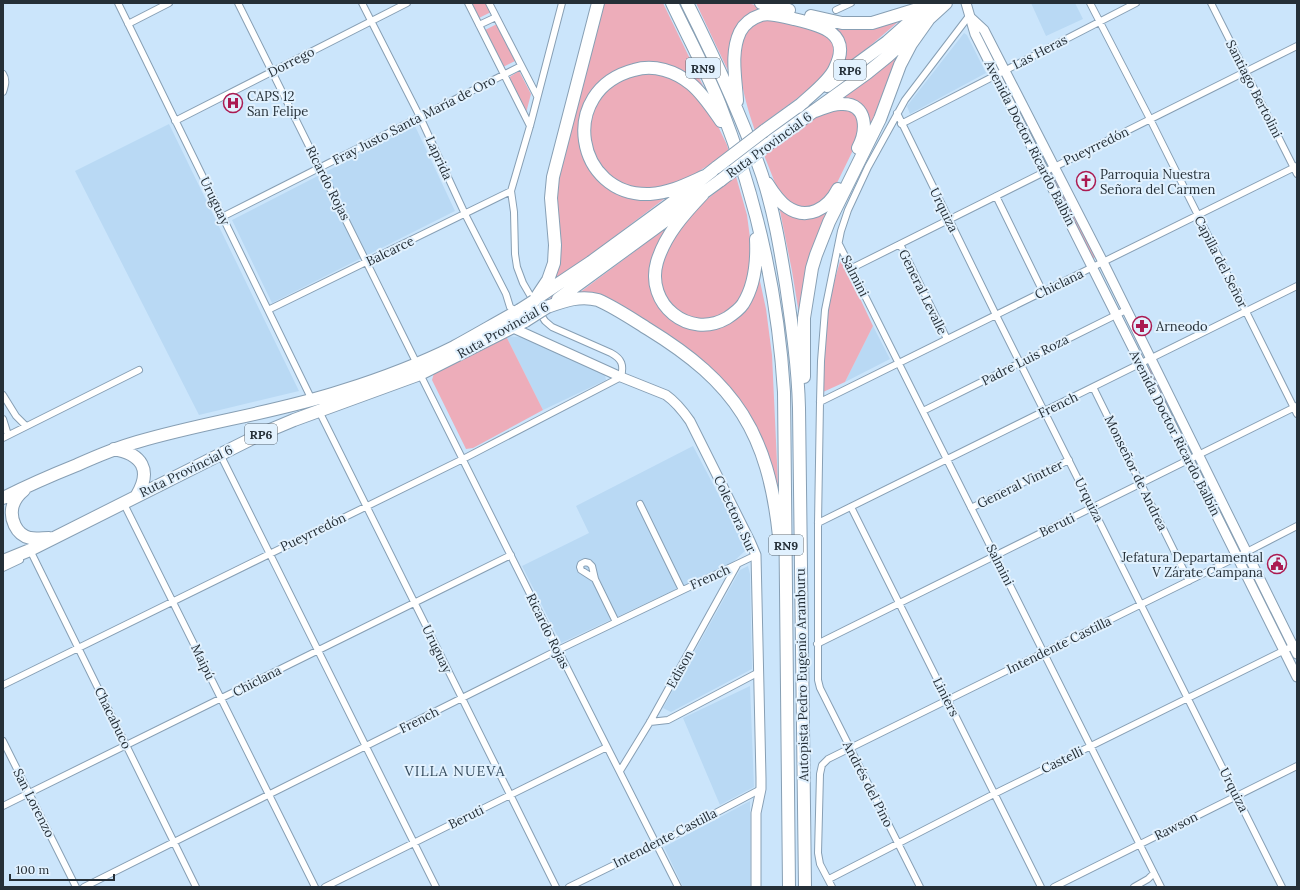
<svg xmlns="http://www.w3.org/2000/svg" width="1300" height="890" font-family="Lora,serif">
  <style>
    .built { fill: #b9d9f4 }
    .green { fill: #edadba }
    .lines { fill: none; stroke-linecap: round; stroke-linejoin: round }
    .street-casing { stroke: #879fb4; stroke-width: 8 }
    .secondary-casing { stroke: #879fb4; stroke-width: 11 }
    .highway-casing { stroke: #879fb4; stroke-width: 14 }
    .street { stroke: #fff; stroke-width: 6 }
    .secondary { stroke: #fff; stroke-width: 9 }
    .highway { stroke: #fff; stroke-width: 12 }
    .highway-bridge-casing { stroke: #879fb4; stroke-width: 14; stroke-linecap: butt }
    .highway-bridge { stroke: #fff; stroke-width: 12 }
    .labels { text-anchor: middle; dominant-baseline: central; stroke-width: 4; stroke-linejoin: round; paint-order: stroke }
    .shield { fill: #e1f1fe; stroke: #5d6973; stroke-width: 1 }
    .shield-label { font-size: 12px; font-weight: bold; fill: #252f37 }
    .street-label { font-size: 13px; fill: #252f37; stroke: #e1f1fe }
    .poi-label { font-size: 13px; fill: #252f37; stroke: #e1f1fe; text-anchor: start }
    .neighbourhood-label { font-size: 14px; letter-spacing: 1px; fill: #344a5c; stroke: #e1f1fe }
  </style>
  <rect width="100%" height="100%" fill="#cbe5fb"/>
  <path class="built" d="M1031 3H1075L1083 19 1046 36Z
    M964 33 967 35 986 73 910 114 907 106Z
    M169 124 299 391 199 415 75 171Z
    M415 126 455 211 272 303 232 220Z
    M873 326 890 359 845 382Z
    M506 336 521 337 605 375 606 380 543 410Z
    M693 446 747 549 732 563 561 643 522 566 589 533 576 506Z
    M748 566 750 574 752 669 671 712 663 708 740 570Z
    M750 686 754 787 720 805 683 718Z
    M750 801V887H683L664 847Z"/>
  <path class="green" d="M472 3H487L491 12 479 18Z
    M601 3H663L706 92 637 64C611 70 590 85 581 112 579 119 577 128 579 136 582 148 592 164 597 175L664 199 569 271 550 284 554 192Z
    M696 3H747L825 22 896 20 898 22 871 45 837 72 839 35 751 15 731 77Z
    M763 17 819 28 835 43 833 63 820 79 807 91 761 125 771 149 826 110 851 109 859 120 857 142 835 187 820 204 806 209 792 205 781 195 777 188C763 150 722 64 749 28 752 24 759 21 763 17Z
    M497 24 515 61 503 67 485 30Z
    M902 51 881 109 837 201 800 320 792 271 779 206 784 210 828 208 865 141 852 100 842 97Z
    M519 71 531 94 526 113 508 78Z
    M658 71 690 87 716 122 727 145 747 215 750 238 751 255 750 271 742 296 730 310 707 321 681 315 663 297 658 270 671 238 698 207 723 186 551 299 549 296 715 161 685 180 650 190 631 187 613 179 594 156 587 126 598 97 624 76Z
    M1001 77 1004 78 1046 160 1045 162H1044Z
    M1051 173 1053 174 1095 256 1094 259 1092 258 1050 174Z
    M670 225 660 242 662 310 720 326 758 272 766 309 772 355 779 506 772 478 717 378 579 293Z
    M841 258 873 326 845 382 823 392V361L826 310Z
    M506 336 543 410 473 448 466 449 432 380 434 373Z
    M1149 367H1150L1192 452V453H1190L1148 369Z
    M1197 464 1199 465 1241 549 1240 550H1238L1196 466Z
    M1245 559 1287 643 1286 645H1285L1243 560Z"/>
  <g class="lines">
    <g class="street-casing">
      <path id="street" d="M118 3 312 400
        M238 3 417 364
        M362 3 420 117 465 214 506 294 510 307 517 312
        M468 3 530 126
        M489 3 537 96
        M1090 3 1150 119 1297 414
        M1211 3 1297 174
        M836 10 851 3
        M128 24 169 3
        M479 25 496 17
        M3 74C7 80 5 86 3 92
        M897 113 996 315 1282 887
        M175 121 407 3
        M901 124 1136 3
        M996 196 1043 292
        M222 217 521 66
        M839 244 1161 887
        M900 244 947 339
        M852 268 1297 46
        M534 302 523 283 517 267 515 254 514 212 511 191 530 126 562 3
        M268 310 511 191
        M420 374 558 650 678 887
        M1093 387 1189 581
        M3 395 16 416 26 426
        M820 402 1297 166
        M319 411 556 887
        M923 411 1126 310
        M3 419 8 435
        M3 438 139 370
        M220 454 436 887
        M123 502 315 887
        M640 504 682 590
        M851 507 1041 887
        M971 508 1069 460
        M818 523 1297 286
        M30 550 196 887
        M3 568 20 560
        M595 579 581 570 580 567 581 564 585 562 589 563 592 566 595 579 616 622
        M817 644 1297 406
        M3 685 463 459 621 377C624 365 622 359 611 353L552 327 545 321 538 310
        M650 722 668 720 759 672
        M3 741 76 887
        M620 771 650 722 737 565
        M3 806 511 555
        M829 879 994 794 1297 644
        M84 887 558 650 756 555
        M325 887 607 747
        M569 887 657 844 761 789
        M832 887 820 864 818 853 820 774 822 765 828 759 1237 557 1297 526
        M920 887 820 688 818 680V523L820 402 821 361 825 310 841 231 848 210 868 167 905 100 969 16
        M1054 887 1297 766
        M1134 887 1148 879 1154 873"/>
    </g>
    <g class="secondary-casing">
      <path id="secondary" d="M966 3 975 34 1178 438 1297 677
        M970 17 984 30 1103 262 1297 654
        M513 328 621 377 666 395C676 402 683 411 690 421L750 541 756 555 761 778V789L756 813V887"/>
    </g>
    <g class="highway-casing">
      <path id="highway" d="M672 3C688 37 706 70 720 105 756 197 778 293 784 392L789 887
        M687 3C715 59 742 116 762 175 774 211 780 248 786 285 792 326 798 367 799 408L805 887
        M761 3 789 10
        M811 16 842 23H872L924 7
        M827 86 887 42 931 3
        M737 101C736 79 730 53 740 32 744 24 752 18 761 15 771 12 783 17 794 19 819 25 853 32 835 68 829 82 809 96 798 107
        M815 111C824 108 833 103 843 104 868 104 867 131 858 148
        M764 131 804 102
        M768 144 867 73 888 56 946 3
        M705 176C687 184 670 193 650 194 575 197 557 90 634 70 654 64 675 71 691 84 703 94 712 108 721 121
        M767 183C772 191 778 201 787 207 807 221 828 209 838 189
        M703 194C684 214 665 235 657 262 645 304 689 340 727 318 733 314 739 310 743 304 755 285 757 260 756 239
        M540 296 591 262 673 202 717 167
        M558 299 721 180
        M534 301 548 280 554 263 555 245 551 198 553 177 598 3
        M547 307C564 301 580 295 598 300 616 308 632 319 648 329 736 383 768 433 779 536
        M804 377V318L812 268 816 255 829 222 880 119 900 65 911 44 928 20
        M114 449C142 454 152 470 137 495
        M24 490C19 494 15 499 13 505 9 518 16 535 30 538 36 539 43 538 49 538
        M3 498C27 486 52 475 77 465 97 456 116 448 137 442 204 422 275 413 342 391 380 379 418 365 454 347 476 335 498 322 520 310
        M3 561 30 550 263 433 294 420 420 374 525 321"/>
    </g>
    <use href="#street" class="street"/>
    <use href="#secondary" class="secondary"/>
    <use href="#highway" class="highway"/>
    <g class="highway-bridge-casing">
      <path id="highway-bridge" d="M717 167 764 131
        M721 180 768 144
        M520 310 534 301
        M525 321 547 307"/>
    </g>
    <use href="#highway-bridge" class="highway-bridge"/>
  </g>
  <defs>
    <g id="hospital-ring" transform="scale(1)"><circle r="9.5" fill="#e1f1fe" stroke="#ab1a51" stroke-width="1.5"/><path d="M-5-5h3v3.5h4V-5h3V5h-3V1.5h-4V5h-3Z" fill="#ab1a51"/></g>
    <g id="church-ring" transform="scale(1)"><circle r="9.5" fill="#e1f1fe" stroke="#ab1a51" stroke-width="1.5"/><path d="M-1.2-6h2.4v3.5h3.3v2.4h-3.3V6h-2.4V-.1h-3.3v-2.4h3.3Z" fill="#ab1a51"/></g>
    <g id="pharmacy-ring" transform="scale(1)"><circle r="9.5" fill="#e1f1fe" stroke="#ab1a51" stroke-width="1.5"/><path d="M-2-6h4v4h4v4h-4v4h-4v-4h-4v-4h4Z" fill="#ab1a51"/></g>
    <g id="civic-ring" transform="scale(1)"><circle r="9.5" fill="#e1f1fe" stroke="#ab1a51" stroke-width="1.5"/><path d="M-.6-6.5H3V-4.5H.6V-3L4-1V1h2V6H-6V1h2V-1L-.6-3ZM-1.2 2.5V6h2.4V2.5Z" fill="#ab1a51"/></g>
  </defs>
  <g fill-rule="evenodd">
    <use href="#hospital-ring" x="233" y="103"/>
    <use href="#church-ring" x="1086" y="181"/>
    <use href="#pharmacy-ring" x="1142" y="326"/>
    <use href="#civic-ring" x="1277" y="564"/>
  </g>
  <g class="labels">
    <g class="shield">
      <rect x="686" y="58" width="34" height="20" rx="3"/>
      <rect x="834" y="60" width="32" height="20" rx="3"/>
      <rect x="245" y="424" width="32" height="20" rx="3"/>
      <rect x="769" y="535" width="34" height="20" rx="3"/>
    </g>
    <g class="shield-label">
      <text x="703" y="68">RN9</text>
      <text x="850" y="70">RP6</text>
      <text x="261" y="434">RP6</text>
      <text x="786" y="545">RN9</text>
    </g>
    <g class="street-label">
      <text transform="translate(1040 52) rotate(-27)">Las Heras</text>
      <text transform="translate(291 62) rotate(-27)">Dorrego</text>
      <text transform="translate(1254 89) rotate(63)">Santiago Bertolini</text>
      <text transform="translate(414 120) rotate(-27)">Fray Justo Santa María de Oro</text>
      <text transform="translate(1030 143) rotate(63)">Avenida Doctor Ricardo Balbín</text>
      <text transform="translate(769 145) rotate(-36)">Ruta Provincial 6</text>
      <text transform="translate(1096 146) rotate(-26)">Pueyrredón</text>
      <text transform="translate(439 158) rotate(65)">Laprida</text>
      <text transform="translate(328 183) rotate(63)">Ricardo Rojas</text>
      <text transform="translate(215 201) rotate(64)">Uruguay</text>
      <text transform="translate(944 210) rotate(64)">Urquiza</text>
      <text transform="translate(390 251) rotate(-26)">Balcarce</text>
      <text transform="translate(1221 262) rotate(63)">Capilla del Señor</text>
      <text transform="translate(855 276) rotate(63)">Salmini</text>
      <text transform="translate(1059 284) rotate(-26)">Chiclana</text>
      <text transform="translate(923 292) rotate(64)">General Levalle</text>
      <text transform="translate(503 330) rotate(-29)">Ruta Provincial 6</text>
      <text transform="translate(1025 360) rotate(-27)">Padre Luis Roza</text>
      <text transform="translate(1058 405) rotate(-26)">French</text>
      <text transform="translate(1175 433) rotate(63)">Avenida Doctor Ricardo Balbín</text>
      <text transform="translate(186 471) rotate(-26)">Ruta Provincial 6</text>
      <text transform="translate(1136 473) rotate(64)">Monseñor de Andrea</text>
      <text transform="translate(1020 484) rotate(-26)">General Vintter</text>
      <text transform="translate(1089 500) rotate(63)">Urquiza</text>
      <text transform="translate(735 514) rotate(65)">Colectora Sur</text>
      <text transform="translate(1057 525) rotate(-26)">Beruti</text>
      <text transform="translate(313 532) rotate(-26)">Pueyrredón</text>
      <text transform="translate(1000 565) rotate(63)">Salmini</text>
      <text transform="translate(710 577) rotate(-24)">French</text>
      <text transform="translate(548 631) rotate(64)">Ricardo Rojas</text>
      <text transform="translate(1059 645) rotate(-26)">Intendente Castilla</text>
      <text transform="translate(437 649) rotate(64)">Uruguay</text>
      <text transform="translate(203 662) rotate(64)">Maipú</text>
      <text transform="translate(680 669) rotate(-61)">Edison</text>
      <text transform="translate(802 675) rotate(-91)">Autopista Pedro Eugenio Aramburu</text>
      <text transform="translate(257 681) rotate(-27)">Chiclana</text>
      <text transform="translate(946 697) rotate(63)">Liniers</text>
      <text transform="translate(113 718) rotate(64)">Chacabuco</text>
      <text transform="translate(419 720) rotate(-27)">French</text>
      <text transform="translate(1062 760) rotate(-26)">Castelli</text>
      <text transform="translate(868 784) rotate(63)">Andrés del Pino</text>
      <text transform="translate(1234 790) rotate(63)">Urquiza</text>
      <text transform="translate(34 803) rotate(63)">San Lorenzo</text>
      <text transform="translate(466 817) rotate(-26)">Beruti</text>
      <text transform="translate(1176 826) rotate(-27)">Rawson</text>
      <text transform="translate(665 838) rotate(-27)">Intendente Castilla</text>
    </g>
    <g class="poi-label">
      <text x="247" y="96">CAPS 12<tspan x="247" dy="15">San Felipe</tspan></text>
      <text x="1100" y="174">Parroquia Nuestra<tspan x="1100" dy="15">Señora del Carmen</tspan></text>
      <text x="1156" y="326">Arneodo</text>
      <text x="1263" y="557" text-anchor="end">Jefatura Departamental<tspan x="1263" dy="15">V Zárate Campana</tspan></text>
    </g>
    <g class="neighbourhood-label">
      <text x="455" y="771">VILLA NUEVA</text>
    </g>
  </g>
  <rect width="1300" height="890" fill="none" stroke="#252f37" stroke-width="8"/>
  <path d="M10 874v6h104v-6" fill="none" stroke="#252f37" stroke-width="2"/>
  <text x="16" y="874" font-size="12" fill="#252f37" stroke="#e1f1fe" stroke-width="3" paint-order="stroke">100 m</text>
</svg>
